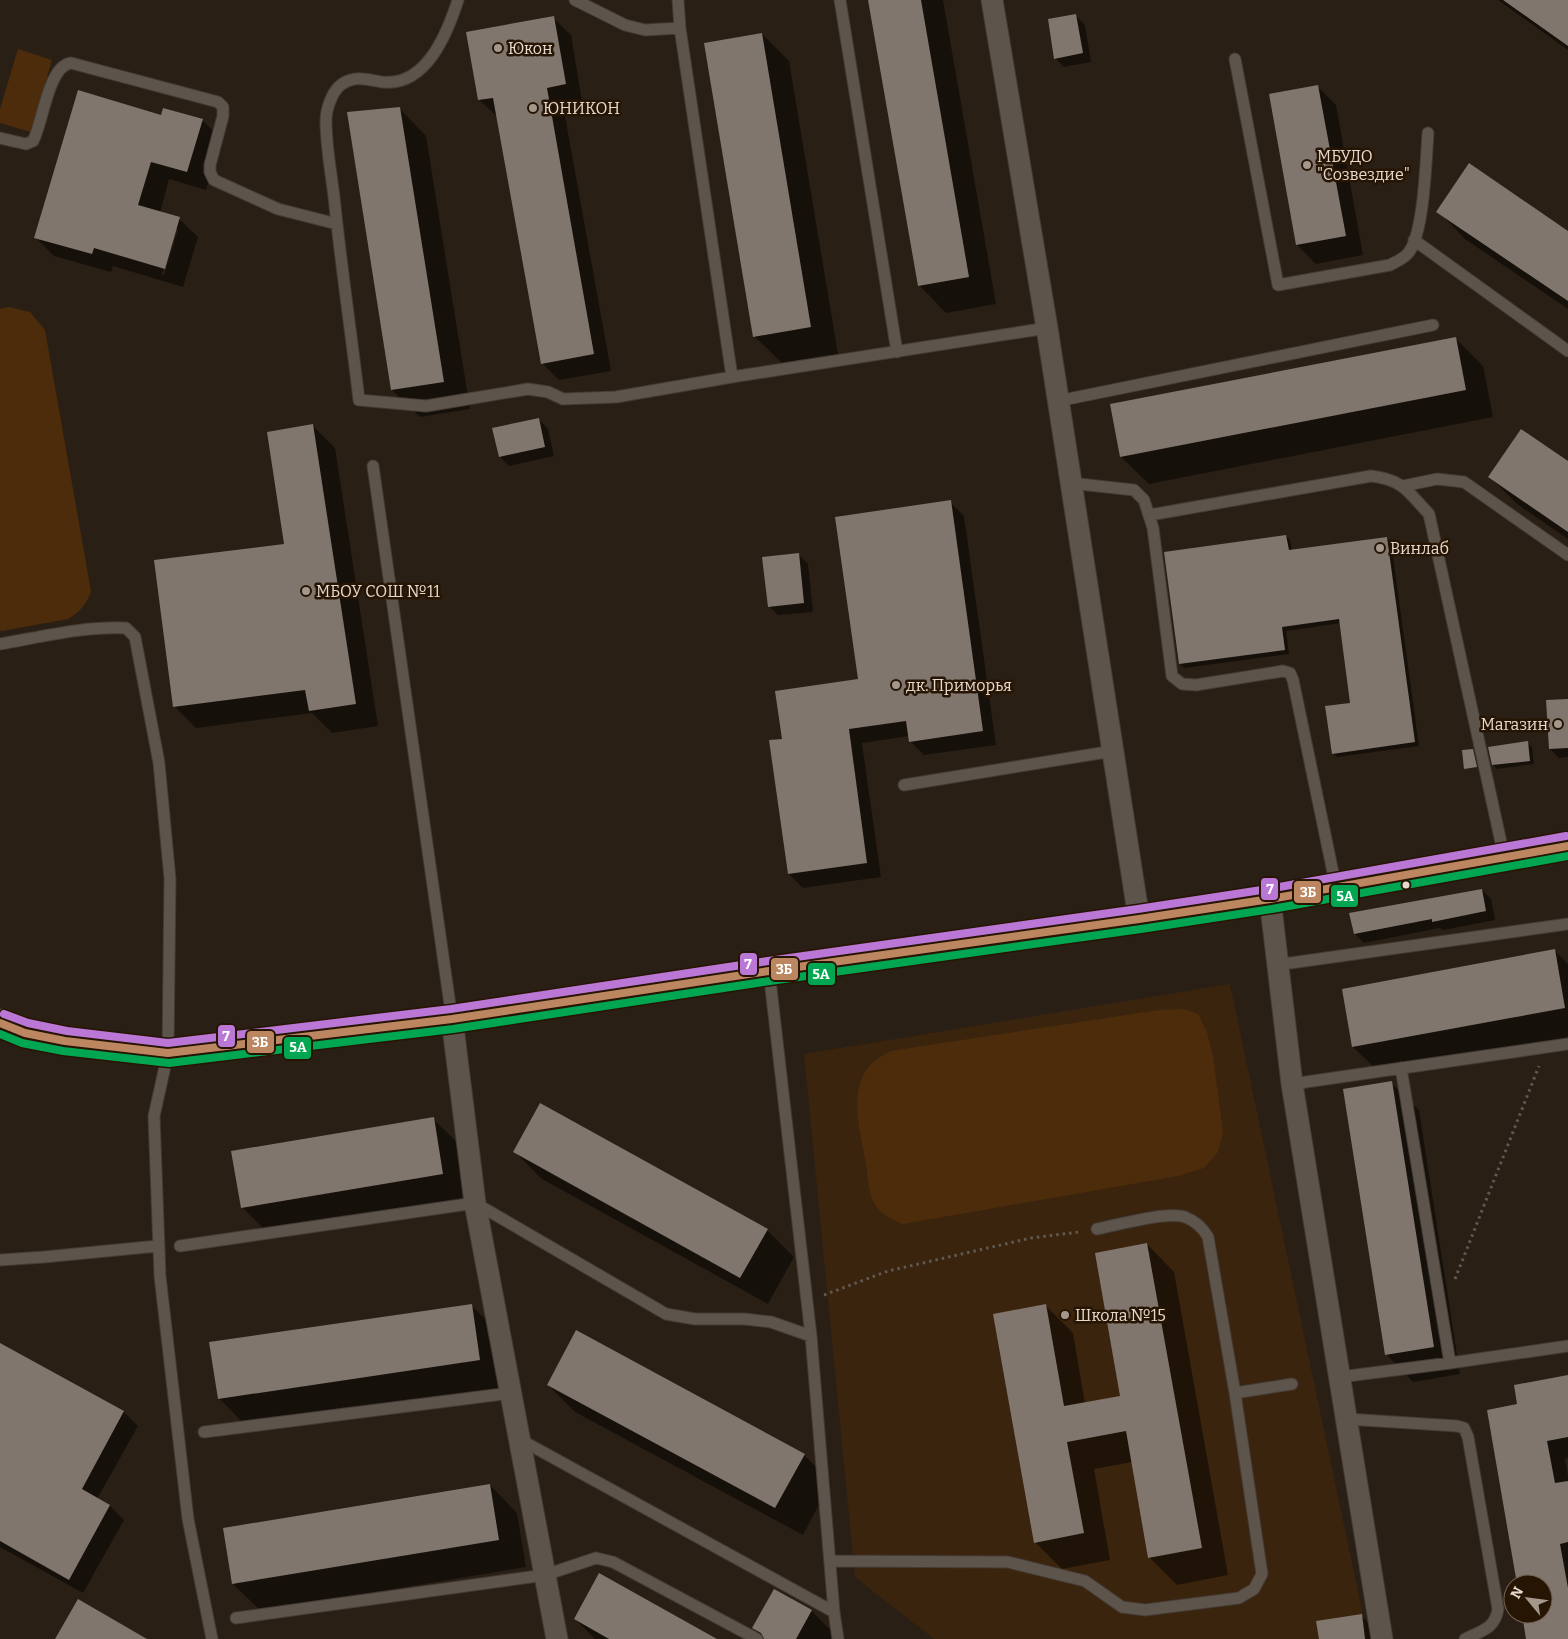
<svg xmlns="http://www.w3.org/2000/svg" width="1568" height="1639" font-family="Bitter,serif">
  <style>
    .built { fill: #3a240e }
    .green { fill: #4c2c0a }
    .shadow { fill: #0007; fill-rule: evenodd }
    .building { fill: #80766e }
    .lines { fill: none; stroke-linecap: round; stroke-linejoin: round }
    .lane-casing { stroke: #443b34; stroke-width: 13 }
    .street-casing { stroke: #443b34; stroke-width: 23 }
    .primary-casing { stroke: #443b34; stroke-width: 29 }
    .path { stroke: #605952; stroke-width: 3; stroke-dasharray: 2.5 4; stroke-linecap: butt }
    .lane { stroke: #5d544c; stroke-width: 11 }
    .street { stroke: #5d544c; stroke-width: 21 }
    .primary { stroke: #555a54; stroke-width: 28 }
    .bus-1-casing { stroke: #271504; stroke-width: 11 }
    .bus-2-casing { stroke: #271504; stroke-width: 11 }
    .bus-3-casing { stroke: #271504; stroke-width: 11 }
    .bus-1 { stroke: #bb8660; stroke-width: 8 }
    .bus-2 { stroke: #00a651; stroke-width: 8 }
    .bus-3 { stroke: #ba77d6; stroke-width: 8 }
    .poi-dot { fill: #a4988d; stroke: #271504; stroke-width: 2 }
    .bus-dot { fill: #e6d9ce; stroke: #271504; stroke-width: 2 }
    .labels { text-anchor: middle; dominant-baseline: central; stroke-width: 5; stroke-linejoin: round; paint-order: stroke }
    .poi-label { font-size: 16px; fill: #e6d9ce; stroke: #271504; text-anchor: start }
    .line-badge { stroke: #271504; stroke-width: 2 }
    .badge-label { font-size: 14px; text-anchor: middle; font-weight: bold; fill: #fff }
  </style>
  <rect width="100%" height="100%" fill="#2a1f15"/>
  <path class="built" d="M1230 984 1368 1639H934L855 1577 804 1054Z"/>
  <path class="green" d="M18 49 52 60 31 132 0 123V109Z
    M9 307 30 312 45 330 91 591C87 604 80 612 68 619L2 631 0 630V309Z
    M1184 1009 1198 1014 1207 1032 1213 1056 1223 1132 1218 1152 1204 1168 1178 1176 903 1224C893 1220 884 1216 877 1207 868 1196 868 1177 866 1163 860 1131 845 1083 877 1059 881 1056 886 1054 890 1051L1159 1010Z"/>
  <path class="shadow" d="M869 0H943L996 304 946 313 919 285Z
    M1498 0H1568V50Z
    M1076 16 1085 25 1091 62 1064 67 1055 58Z
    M553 18 571 35 582 101 563 105 611 371 559 380 542 363 498 117 479 100Z
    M762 34 789 61 838 354 782 363 754 336Z
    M1318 87 1336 105 1363 255 1316 264 1297 245 1270 95Z
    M399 108 426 136 470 409 420 417 392 390Z
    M162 116 202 120 221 139 206 190 169 179 160 213 179 219 198 237 183 287 113 266 111 272 54 256 35 237ZM175 229H178L164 275 162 274Z
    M1438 211 1568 232V309L1465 239Z
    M1455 338 1483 366 1493 417 1149 484 1121 457Z
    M539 419 548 429 554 456 509 466 500 457Z
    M313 426 335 448 378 726 332 733 312 713 196 728 174 706 286 545Z
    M1568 462V539L1517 504 1490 477Z
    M950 502 964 516 996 745 924 755 910 741V736L862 743 881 877 803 888 789 874 771 741 783 740 859 680Z
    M1286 536 1290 540 1292 551 1387 538 1391 542 1419 746 1337 757 1333 753 1352 704 1341 623 1286 631 1289 654 1184 668 1180 664Z
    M798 554 808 564 813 612 778 615 769 606Z
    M1568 700V757L1559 758 1550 749Z
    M1527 743 1532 747 1534 764 1497 769 1493 765Z
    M1482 890 1491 899 1495 920 1443 930 1440 928 1364 943 1355 934Z
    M1554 950 1568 964V1039L1381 1074 1353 1047 1343 990Z
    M1391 1083 1419 1110 1460 1374 1413 1382 1386 1354Z
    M433 1119 461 1146 470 1201 269 1234 242 1207Z
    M515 1152 767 1230 794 1257 768 1304 542 1179Z
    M1147 1244 1174 1272 1228 1575 1177 1585 1149 1557 1132 1462 1094 1469 1110 1560 1062 1569 1035 1542 1045 1305 1073 1333 1085 1404 1122 1397Z
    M471 1305 498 1332 506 1387 246 1426 219 1398Z
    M0 1344 124 1412 138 1426 97 1499 110 1506 124 1520 83 1593 0 1547Z
    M1568 1376V1458L1565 1459 1568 1476V1639H1527L1523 1614H1543V1584H1518V1405Z
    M548 1385 804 1455 831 1482 803 1535 575 1412Z
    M490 1485 517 1513 526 1567 261 1611 233 1584 225 1529Z
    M774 1591 812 1611 837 1637 835 1639H764L754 1628Z
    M1361 1616 1371 1625 1373 1639H1320Z
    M575 1619 715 1639H595Z"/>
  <path class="building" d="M868 0H921L969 277 918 286Z
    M1503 0H1568V46Z
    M1076 14 1083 53 1054 59 1048 19Z
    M554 16 566 84 547 88 594 354 541 364 493 98 478 100 466 32Z
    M762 33 811 327 753 337 704 43Z
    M1318 85 1346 236 1296 245 1269 94Z
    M78 90 161 115 163 108 203 119 187 172 151 162 138 205 180 217 165 269 94 248 92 254 34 238Z
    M400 107 444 382 391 390 347 112Z
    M1469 163 1568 231V301L1436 212Z
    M1456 337 1466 390 1120 457 1110 404Z
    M539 418 545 447 499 457 492 428Z
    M313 424 356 704 309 711 305 690 173 707 154 560 284 544 267 432Z
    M1521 429 1568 461V532L1488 477Z
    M951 500 983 731 909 742 906 721 849 729 867 863 788 874 769 740 782 739 775 691 858 679 835 517Z
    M1286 535 1289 550 1387 537 1415 742 1332 754 1325 706 1350 703 1339 619 1282 627 1285 650 1179 664 1164 552Z
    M799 553 804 603 768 607 762 557Z
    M1568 699V748L1549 749 1546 700Z
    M1528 741 1530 761 1492 765 1488 747Z
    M1473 749 1477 767 1464 769 1462 750Z
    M1482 889 1486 911 1432 922V919L1354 934 1349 913Z
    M1555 949 1565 1008 1352 1047 1342 989Z
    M1392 1081 1434 1347 1385 1355 1343 1089Z
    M540 1103 768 1229 740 1278 513 1152Z
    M434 1117 443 1174 241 1208 231 1151Z
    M1147 1243 1202 1548 1148 1558 1126 1431 1067 1442 1084 1533 1034 1543 993 1314 1046 1304 1064 1406 1120 1396 1095 1253Z
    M472 1304 480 1360 218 1399 209 1342Z
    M576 1330 805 1454 775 1508 547 1385Z
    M0 1343 124 1411 82 1489 110 1505 69 1580 0 1541Z
    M1568 1375V1437L1547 1441 1555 1483 1568 1481V1542L1560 1544 1568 1588V1639H1526L1522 1614H1543V1584H1517L1487 1410 1517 1404 1514 1385Z
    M490 1484 499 1540 232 1584 223 1528Z
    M599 1573 717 1639H609L574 1619Z
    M774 1589 812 1610 796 1639H764L761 1633 752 1628Z
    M78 1599 147 1639H55Z
    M1362 1614 1365 1639H1319L1316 1621Z"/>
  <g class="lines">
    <g class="lane-casing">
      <path id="lane" d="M458 0C447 34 426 87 382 82 368 80 356 75 342 84 332 91 326 109 326 121 326 146 331 172 334 197 341 265 351 332 359 400L426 406 528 389 548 392 563 399 616 397 732 377 1047 328
        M575 0 625 25 645 30 680 28
        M678 0 680 28 732 377
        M840 0 897 352
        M1235 59 1278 285 1390 265C1397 261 1404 259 1409 252 1424 232 1426 160 1428 133
        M0 138 26 144 33 141C43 123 48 66 71 63L218 102 223 107V116L210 165V172L214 180 278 209 337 224
        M1414 240 1568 351
        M1058 401 1433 325
        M373 466 452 1019
        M1070 483 1134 490 1144 500 1153 528 1172 676 1182 684 1196 685 1283 671 1290 673 1293 680 1336 887
        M1403 486 1437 479 1464 482 1568 555
        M1150 515 1371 476C1404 480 1408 492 1429 514L1504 856
        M0 644C41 637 84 626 126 628L135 637 159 763 170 879 168 1053 154 1116 160 1276 188 1519 212 1639
        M904 785 1113 751
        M1276 965 1568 924
        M769 971 811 1336 834 1612 838 1639
        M1401 1068 1450 1363
        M1292 1084 1568 1044
        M1097 1229C1118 1225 1166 1211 1185 1217 1195 1221 1203 1228 1208 1237L1235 1393
        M180 1246 475 1203 666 1314 695 1319H745L771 1322 811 1336
        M0 1260 44 1257 158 1246
        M1340 1377 1450 1363 1568 1346
        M1347 1419 1457 1426 1464 1428 1468 1437 1498 1609C1495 1629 1481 1631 1465 1639
        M204 1432 511 1393
        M519 1439 834 1612
        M830 1561 1008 1562 1085 1581 1122 1607 1145 1610 1239 1598 1254 1589 1262 1574 1235 1393 1292 1384
        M236 1618 545 1575 596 1558 613 1562 757 1639"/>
    </g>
    <g class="street-casing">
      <path id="street" d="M992 0 1047 328 1139 919
        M1270 899 1292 1084 1382 1639
        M452 1019 475 1203 557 1639"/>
    </g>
    <g class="primary-casing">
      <path id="primary" d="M0 1023 25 1033 65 1041 168 1053 256 1043 452 1019 769 971 1139 919 1270 899 1568 846"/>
    </g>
    <path class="path" d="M1455 1279 1539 1066
      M824 1295 888 1271 1031 1238 1079 1232"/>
    <use href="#lane" class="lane"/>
    <use href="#street" class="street"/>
    <use href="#primary" class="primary"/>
    <g class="bus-1-casing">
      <path id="bus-1" d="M0 1023 25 1033 65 1041 168 1053 452 1019 769 971 1139 919 1270 899 1568 846"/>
    </g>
    <g class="bus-2-casing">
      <path id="bus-2" d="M0 1034 22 1043 63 1051 169 1063 453 1029 770 981 1141 929 1272 909 1568 856"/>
    </g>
    <g class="bus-3-casing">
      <path id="bus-3" d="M4 1014 28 1023 67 1031 168 1043 451 1009 768 961 1138 909 1268 889 1566 836"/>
    </g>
    <use href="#bus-1" class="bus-1"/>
    <use href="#bus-2" class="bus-2"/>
    <use href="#bus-3" class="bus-3"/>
  </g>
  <g class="poi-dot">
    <circle cx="498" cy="48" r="5"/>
    <circle cx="533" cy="108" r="5"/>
    <circle cx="1307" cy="165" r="5"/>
    <circle cx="1380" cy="548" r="5"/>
    <circle cx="306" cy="591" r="5"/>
    <circle cx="896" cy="685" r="5"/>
    <circle cx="1558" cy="724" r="5"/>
    <circle cx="1065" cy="1315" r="5"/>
  </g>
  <circle class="bus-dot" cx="1406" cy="885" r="4.5"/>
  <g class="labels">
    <g class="poi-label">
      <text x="508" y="48">Юкон</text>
      <text x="543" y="108">ЮНИКОН</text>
      <text x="1317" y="156">МБУДО<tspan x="1317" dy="18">"Созвездие"</tspan></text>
      <text x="1390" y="548">Винлаб</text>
      <text x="316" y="591">МБОУ СОШ №11</text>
      <text x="906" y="685">дк. Приморья</text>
      <text x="1548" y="724" text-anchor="end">Магазин</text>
      <text x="1075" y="1315">Школа №15</text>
    </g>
  </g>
  <g class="line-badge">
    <rect x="1260" y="877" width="19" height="24" rx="5" fill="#ba77d6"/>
    <rect x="1293" y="880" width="29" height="24" rx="5" fill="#bb8660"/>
    <rect x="1330" y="884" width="29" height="24" rx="5" fill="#00a651"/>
    <rect x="739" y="952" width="19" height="24" rx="5" fill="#ba77d6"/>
    <rect x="770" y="957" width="29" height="24" rx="5" fill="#bb8660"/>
    <rect x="807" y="962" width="29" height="24" rx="5" fill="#00a651"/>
    <rect x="217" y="1024" width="19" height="24" rx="5" fill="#ba77d6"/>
    <rect x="246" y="1030" width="29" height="24" rx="5" fill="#bb8660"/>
    <rect x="283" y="1036" width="29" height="24" rx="5" fill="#00a651"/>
  </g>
  <g class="badge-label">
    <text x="1270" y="894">7</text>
    <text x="1308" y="897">3Б</text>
    <text x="1345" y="901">5А</text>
    <text x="748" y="969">7</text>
    <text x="784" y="974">3Б</text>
    <text x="821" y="979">5А</text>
    <text x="226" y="1041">7</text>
    <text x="260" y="1047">3Б</text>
    <text x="298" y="1052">5А</text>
  </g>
  <g transform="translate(1528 1599) rotate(299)"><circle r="24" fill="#271504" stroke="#736355"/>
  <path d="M0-4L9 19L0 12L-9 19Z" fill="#a4988d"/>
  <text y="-8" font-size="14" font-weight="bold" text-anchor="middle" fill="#e6d9ce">N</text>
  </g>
</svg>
